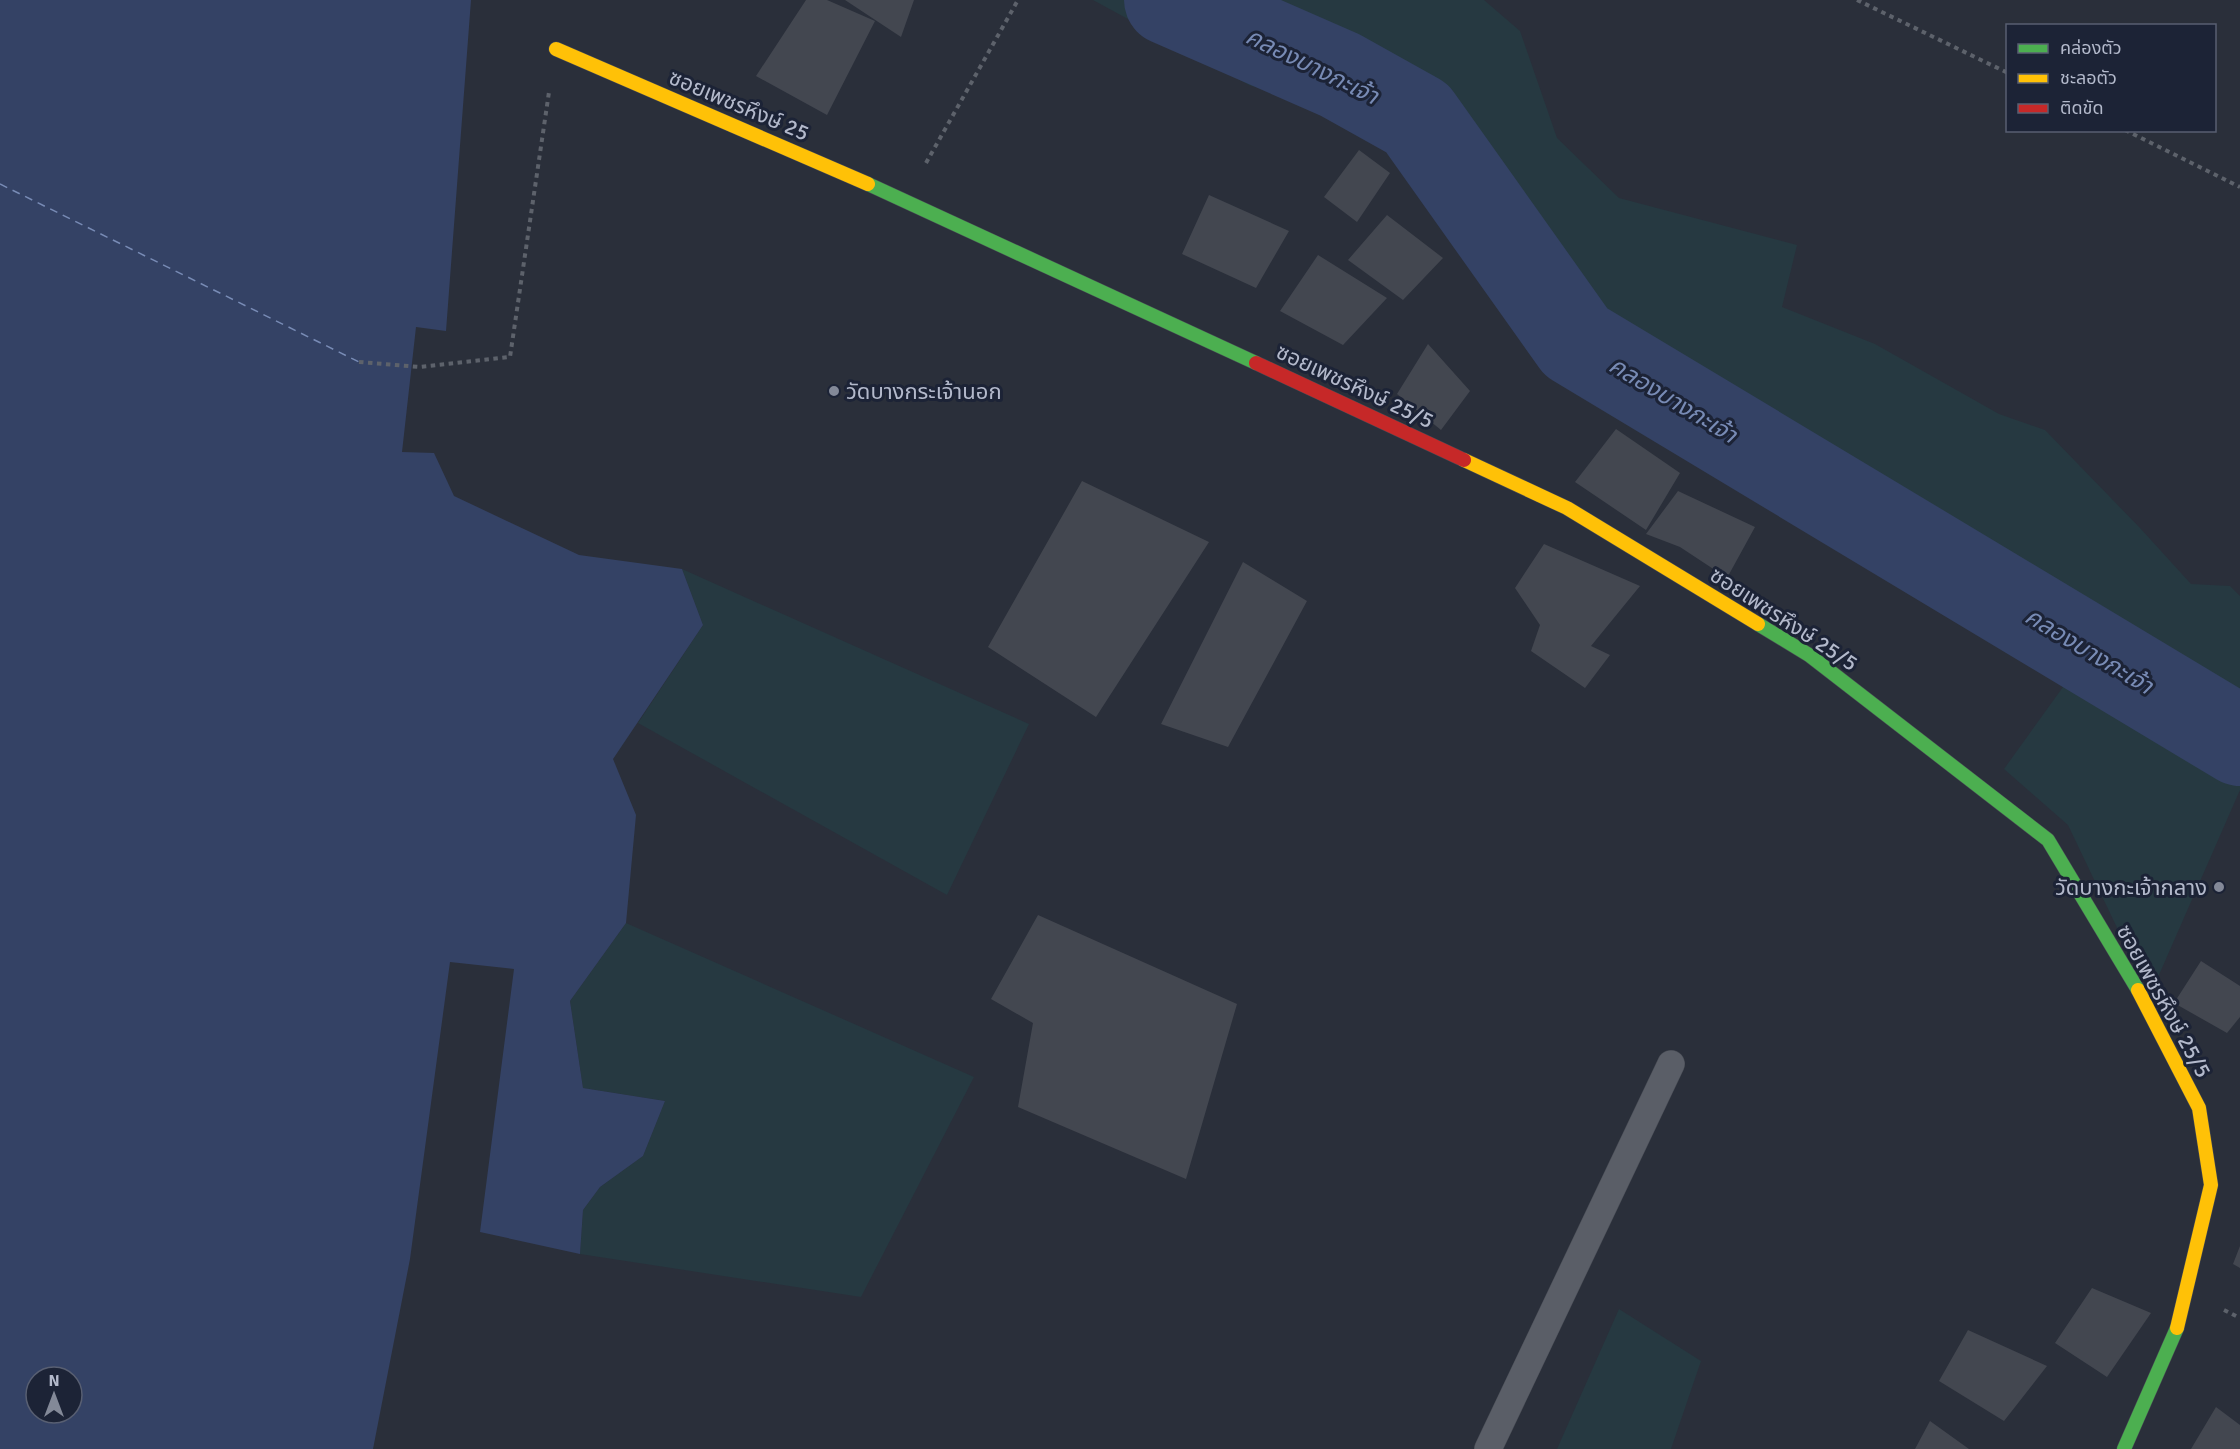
<svg xmlns="http://www.w3.org/2000/svg" width="2240" height="1449" font-family="Signika,'Noto Sans Thai',sans-serif">
  <style>
    .green { fill: #263941 }
    .water { fill: #344265; fill-rule: evenodd }
    .lines { fill: none; stroke-linecap: round; stroke-linejoin: round }
    .river { stroke: #344265; stroke-width: 90 }
    .ferry { stroke: #788bb5; stroke-width: 1.5; stroke-dasharray: 8 6; stroke-linecap: butt }
    .building { fill: #434750 }
    .lane-casing { stroke: #464a53; stroke-width: 28 }
    .fast-casing { stroke: #464a53; stroke-width: 15 }
    .slow-casing { stroke: #464a53; stroke-width: 15 }
    .jam-casing { stroke: #464a53; stroke-width: 15 }
    .path { stroke: #5d626b; stroke-width: 4; stroke-dasharray: 4.5 4.5; stroke-linecap: butt }
    .lane { stroke: #5a5e67; stroke-width: 27 }
    .fast { stroke: #4caf50; stroke-width: 14 }
    .slow { stroke: #ffc107; stroke-width: 14 }
    .jam { stroke: #c62828; stroke-width: 14 }
    .poi-dot { fill: #838998; stroke: #1c2336; stroke-width: 2 }
    .labels { text-anchor: middle; dominant-baseline: central; stroke-width: 6; stroke-linejoin: round; paint-order: stroke }
    .street-label { font-size: 22px; fill: #b3b9cb; stroke: #1c2336 }
    .poi-label { font-size: 22px; fill: #b3b9cb; stroke: #1c2336; text-anchor: start }
    .water-label { font-size: 24px; font-style: italic; fill: #788bb5; stroke: #1c2336 }
  </style>
  <rect width="100%" height="100%" fill="#2a2f3a"/>
  <path class="green" d="M1093 0H1484L1520 31 1557 138 1619 198 1797 245 1782 307 1875 344 1999 414 2045 430 2140 528 2191 584 2230 586 2240 596V790L2155 984 2131 957 2068 825 2004 769 2063 687 1824 510 1565 361 1396 132 1249 85Z
    M682 569 1029 724 947 895 638 723 703 625Z
    M626 923 974 1077 861 1297 580 1254 583 1210 600 1187 643 1156 665 1101 583 1088 570 1001Z
    M1619 1309 1701 1361 1671 1449H1557Z"/>
  <path class="water" d="M0 0H471L446 331 416 327 402 452 434 453 454 496 579 555 682 569 703 625 613 759 636 815 626 923 570 1001 583 1088 665 1101 643 1156 600 1187 583 1210 580 1254 480 1232 514 969 450 962 410 1259 373 1449H0ZM36 1377H72V1413H36Z"/>
  <g class="lines">
    <path class="river" d="M1169 0 1340 75 1417 118 1576 342 2240 741"/>
    <path class="ferry" d="M0 184 359 362"/>
  </g>
  <path class="building" d="M806 0H827L875 21 827 115 756 76Z
    M845 0H914L901 37Z
    M1359 150 1390 173 1357 222 1324 197Z
    M1209 195 1289 231 1256 288 1182 254Z
    M1387 215 1443 258 1403 300 1348 260Z
    M1318 255 1387 298 1343 345 1280 311Z
    M1428 344 1470 391 1441 430 1397 394Z
    M1616 429 1680 473 1646 530 1575 482Z
    M1082 481 1209 542 1096 717 988 647Z
    M1678 491 1755 527 1727 578 1680 547 1646 534Z
    M1544 544 1640 586 1591 646 1610 655 1585 688 1531 651 1540 625 1515 588Z
    M1243 562 1307 601 1228 747 1161 724Z
    M1038 915 1237 1004 1186 1179 1018 1107 1033 1023 991 999Z
    M2201 961 2240 986V1017L2227 1033 2174 1003Z
    M2240 1246V1268L2233 1264Z
    M2092 1288 2151 1313 2107 1377 2055 1343Z
    M1968 1330 2047 1366 2004 1421 1939 1381Z
    M2216 1407 2240 1425V1449H2191Z
    M1930 1421 1969 1449H1915Z"/>
  <g class="lines">
    <g class="lane-casing">
      <path id="lane" d="M1488 1449 1671 1064"/>
    </g>
    <g class="fast-casing">
      <path id="fast" d="M868 184 1256 363
        M1758 624 1809 655 2048 840 2138 990
        M2124 1449 2177 1328"/>
    </g>
    <g class="slow-casing">
      <path id="slow" d="M556 49 868 184
        M1464 460 1567 508 1758 624
        M2138 990 2199 1108 2211 1185 2177 1328"/>
    </g>
    <g class="jam-casing">
      <path id="jam" d="M1256 363 1464 460"/>
    </g>
    <path class="path" d="M1857 0 2008 73
      M2125 130 2240 187
      M926 163 1018 0
      M359 362 420 367 510 357 549 92
      M2224 1310 2240 1318"/>
    <use href="#lane" class="lane"/>
    <use href="#fast" class="fast"/>
    <use href="#slow" class="slow"/>
    <use href="#jam" class="jam"/>
  </g>
  <g class="poi-dot">
    <circle cx="834" cy="391" r="6"/>
    <circle cx="2219" cy="887" r="6"/>
  </g>
  <g class="labels">
    <g class="street-label">
      <text transform="translate(739 105) rotate(23)">ซอยเพชรหึงษ์ 25</text>
      <text transform="translate(1355 386) rotate(25)">ซอยเพชรหึงษ์ 25/5</text>
      <text transform="translate(1784 619) rotate(33)">ซอยเพชรหึงษ์ 25/5</text>
      <text transform="translate(2164 1001) rotate(61)">ซอยเพชรหึงษ์ 25/5</text>
    </g>
    <g class="poi-label">
      <text x="846" y="391">วัดบางกระเจ้านอก</text>
      <text x="2207" y="887" text-anchor="end">วัดบางกะเจ้ากลาง</text>
    </g>
    <g class="water-label">
      <text transform="translate(1312 66) rotate(26)">คลองบางกะเจ้า</text>
      <text transform="translate(1673 400) rotate(31)">คลองบางกะเจ้า</text>
      <text transform="translate(2089 651) rotate(31)">คลองบางกะเจ้า</text>
    </g>
  </g>
  <rect x="2006" y="24" width="210" height="108" fill="#1c2336" stroke="#585f72" stroke-width="1.5"/>
  <rect x="2018" y="44" width="30" height="9" fill="#4caf50" stroke="#585f72" stroke-width="1.5"/>
  <text x="2060" y="54" font-size="18" fill="#b3b9cb">คล่องตัว</text>
  <rect x="2018" y="74" width="30" height="9" fill="#ffc107" stroke="#585f72" stroke-width="1.5"/>
  <text x="2060" y="84" font-size="18" fill="#b3b9cb">ชะลอตัว</text>
  <rect x="2018" y="104" width="30" height="9" fill="#c62828" stroke="#585f72" stroke-width="1.5"/>
  <text x="2060" y="114" font-size="18" fill="#b3b9cb">ติดขัด</text>
  <g transform="translate(54 1395)"><circle r="28" fill="#1c2336" stroke="#585f72" stroke-width="1.5"/>
  <path d="M0-4.5L10 22L0 15L-10 22Z" fill="#838998"/>
  <text y="-9" font-size="16" font-weight="bold" text-anchor="middle" fill="#b3b9cb">N</text>
  </g>
</svg>
